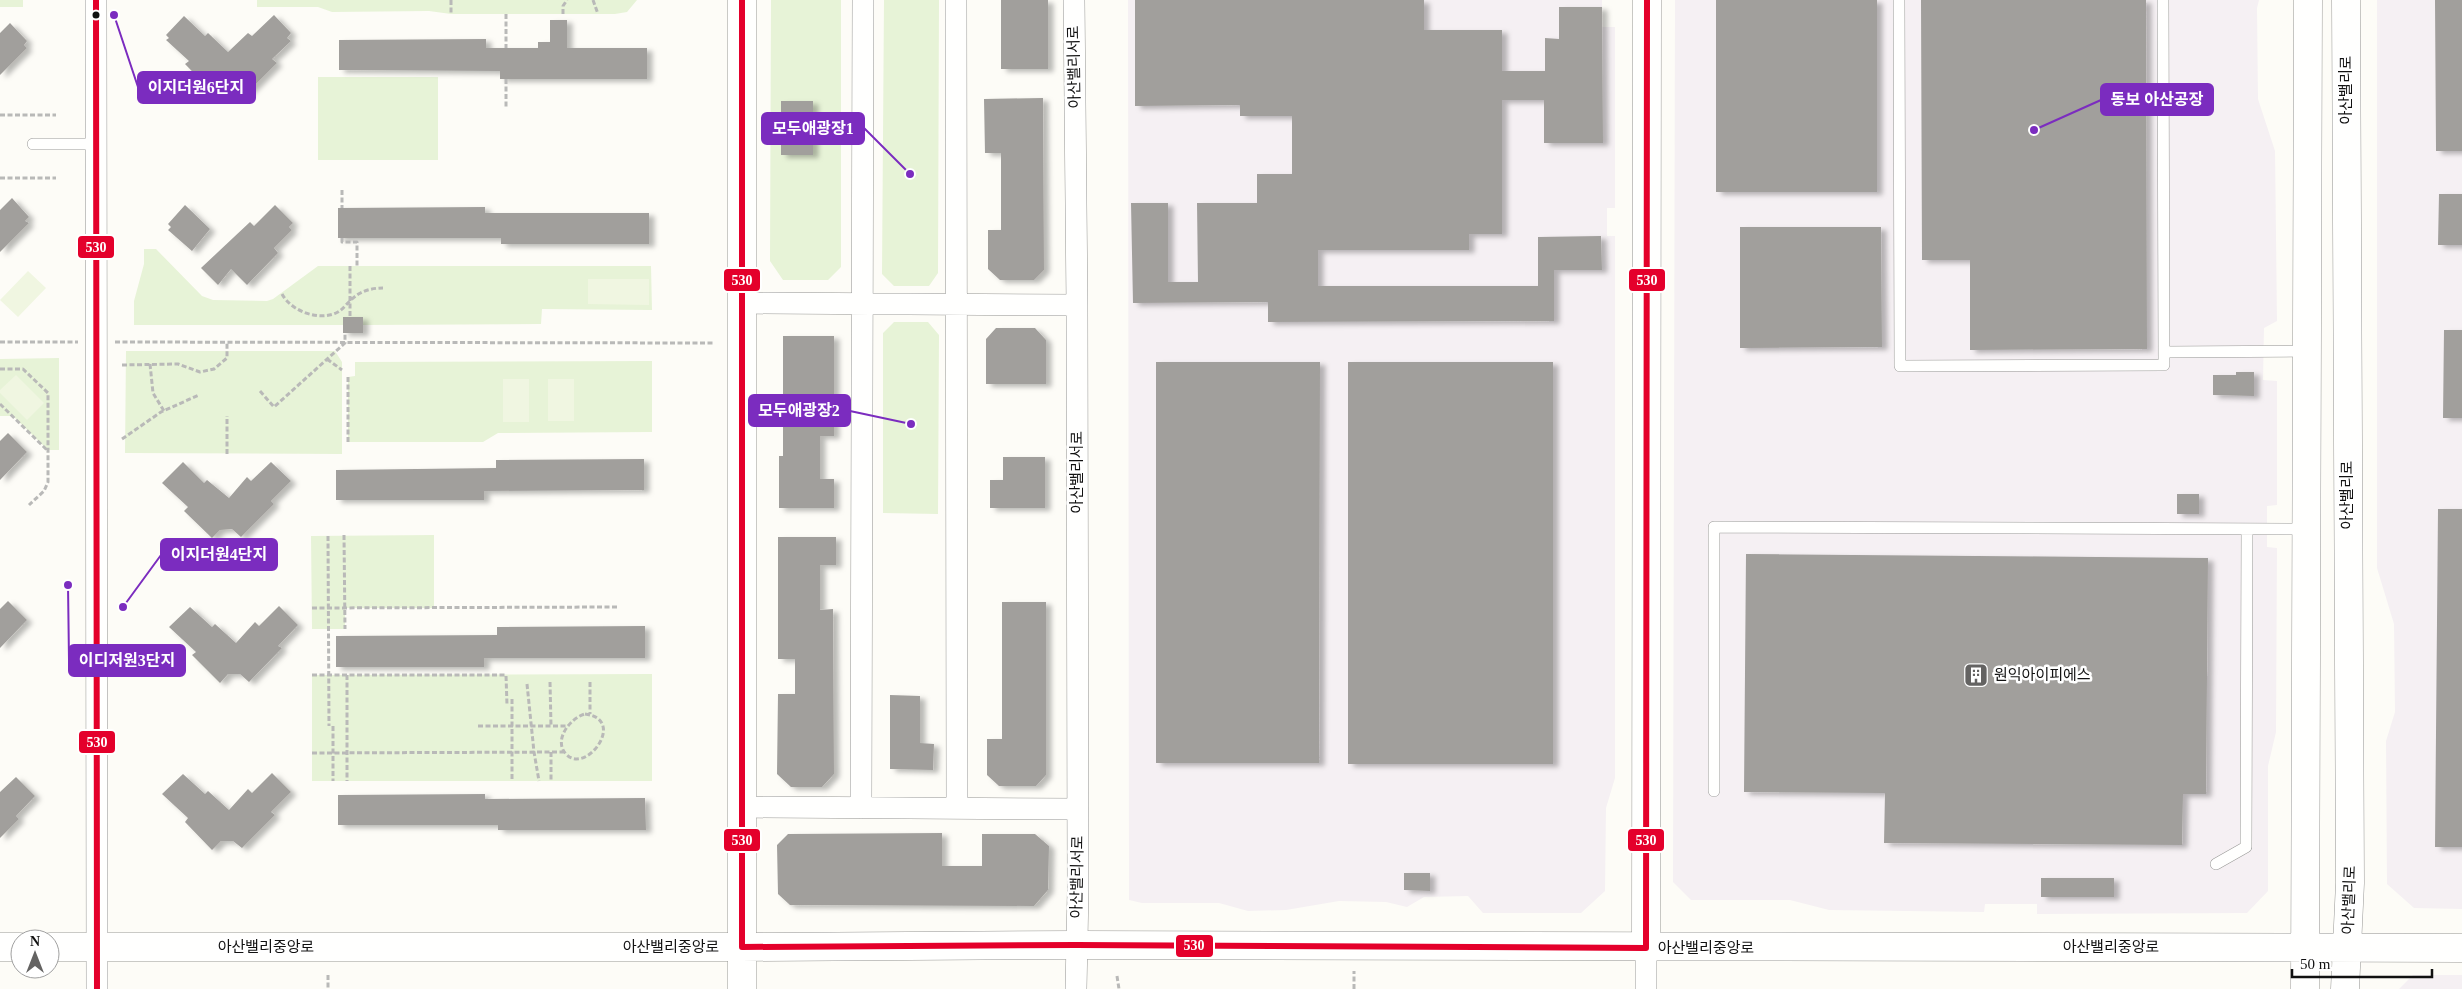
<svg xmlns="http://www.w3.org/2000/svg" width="2462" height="989" font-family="'Times New Roman','Noto Sans KR',serif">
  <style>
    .industrial { fill: #f5f0f3 }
    .green { fill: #e7f3d7 }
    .pitch { fill: #f0f6e1 }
    .building { fill: #a19f9c; filter: url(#shadow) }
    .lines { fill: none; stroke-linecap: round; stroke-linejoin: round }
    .service-casing { stroke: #979795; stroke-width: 12 }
    .minor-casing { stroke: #979795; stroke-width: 22 }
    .tertiary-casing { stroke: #979795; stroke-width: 29 }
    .path { stroke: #b9b9b8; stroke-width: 3; stroke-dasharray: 5 2.5; stroke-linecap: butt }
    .service { stroke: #fffffe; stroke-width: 11 }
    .minor { stroke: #fffffe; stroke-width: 21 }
    .tertiary { stroke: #fffffe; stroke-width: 28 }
    .bus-1-casing { stroke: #fff; stroke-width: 10 }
    .bus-1 { stroke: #e4002b; stroke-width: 6 }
    .bus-dot { fill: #111; stroke: #fff; stroke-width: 2 }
    .labels { text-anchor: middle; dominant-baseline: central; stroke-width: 5; stroke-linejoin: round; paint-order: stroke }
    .street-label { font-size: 15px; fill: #111; stroke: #fff }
    .poi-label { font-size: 15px; fill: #111; stroke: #fff; text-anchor: start }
    .leader { fill: none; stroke: #7b2cbf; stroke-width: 2 }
    .callout-dot { fill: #7b2cbf; stroke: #fff; stroke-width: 2 }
    .callout { fill: #7b2cbf; stroke: #7b2cbf; stroke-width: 2 }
    .callout-label { font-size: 16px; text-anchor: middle; font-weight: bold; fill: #fff }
    .line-badge { stroke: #fff; stroke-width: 2 }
    .badge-label { font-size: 14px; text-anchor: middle; font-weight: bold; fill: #fff }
  </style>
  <defs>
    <filter id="shadow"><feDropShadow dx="5.5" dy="3" stdDeviation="2.5" flood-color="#0004"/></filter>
  </defs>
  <rect width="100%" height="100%" fill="#fdfcf7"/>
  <path class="industrial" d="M1128 0H1602V27H1615V208H1607V236H1615V778L1606 808 1605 891 1581 913H1483L1468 896 1424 897 1407 907 1386 902 1339 901 1286 910 1248 911 1219 903H1142L1129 900Z
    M1675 0H2259L2257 8 2258 99 2275 151 2277 321 2264 328 2263 380 2277 381V505L2267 506V547L2277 548 2276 732 2268 766V891L2247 913 2037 914V904H1985L1984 912 1829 910 1790 900H1691L1673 882Z
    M2377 0H2462V909L2414 908 2387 884 2386 741 2395 712 2394 624 2377 568Z
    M2413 975H2462V989H2399Z"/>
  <path class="green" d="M0 0H23V7H0Z
    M257 0H637L627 12 615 14H451L429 11 332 12 318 7H257Z
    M771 0H841V267L828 280H783L770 261Z
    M884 0H939L938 273 929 286H894L882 274Z
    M318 77H438V160H318Z
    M144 249H156L202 296 213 300 267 301 273 299 318 266H651L652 310 542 309 541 324 363 325 362 317H343V325H134V301L144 264Z
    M894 322H928L939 335 938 514 883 513V333Z
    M126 351H335L342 362V454L125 453Z
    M59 358V450H48L13 416H0V359Z
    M652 361V432L498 433 483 442H348V377L355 376V362Z
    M434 535V608H345V629H312L311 536Z
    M652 674V781H312V675Z"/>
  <path class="pitch" d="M28 271 46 288 18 317 0 300Z
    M588 279H649V305L588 304Z
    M16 375 44 403 27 420 0 393V390Z
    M503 379H529V422H503Z
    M548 379H574V421H548Z"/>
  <path class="building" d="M1001 0H1048V69H1001Z
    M1135 0H1424V30H1502V71H1545V38L1559 39V7H1602L1603 143H1544V100H1502V234H1469V250H1318V286H1538V237L1601 236 1602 270H1554V321L1268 322V302L1133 303 1131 203H1168V282H1198L1197 203H1257V174H1292V116H1240V105L1135 106Z
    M1716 0H1877V192H1716Z
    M1921 0H2146L2147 349 1970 350V260H1922Z
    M2435 0H2462V151H2436Z
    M274 15 291 33 287 38 291 41 272 59 277 63 245 95 229 79 216 96 185 64 189 61 166 40 169 38 166 35 184 16 205 36 208 33 228 52 248 33 252 36Z
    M550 20H567V48H647V79H500V71L339 70V40L486 39V48H538V42H550Z
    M10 23 27 41 24 45 27 48 0 75V33Z
    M1043 98 1044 270 1034 280H1000L988 269V230H1001V153H985L984 99Z
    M781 101H813V155H781Z
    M2439 194H2462V245H2438Z
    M12 198 29 217 25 221 29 223 0 252V210Z
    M185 205 210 229 192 251 168 230 171 227 168 224Z
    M275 205 293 223 289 227 292 230 274 248 278 253 247 285 231 269 218 285 201 268 250 222 254 226Z
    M485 207V213H649V244H501V238H338V208Z
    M1740 227H1881L1882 347 1740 348Z
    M343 317H363V333H343Z
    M996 328H1035L1046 340V384H986V339Z
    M2444 330H2462V418H2443Z
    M783 336H834V436H820V479H834V508H779V456H783Z
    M1156 362H1320L1319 763H1156Z
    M1348 362H1553V764H1348Z
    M2236 372H2254V396L2213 395V375H2236Z
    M8 433 27 452 0 480V441Z
    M1003 457H1045V508H990V480H1003Z
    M644 459V490L484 491V500H336V470L496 468V460Z
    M183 462 204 483 207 480 229 498 247 477 251 481 271 462 291 481 271 501 274 504 241 537 232 529 220 530 212 538 184 511 188 507 162 483Z
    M2177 494H2199V514H2177Z
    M2438 509H2462V847H2435Z
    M778 537H836V565H820V610L833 609 834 774 822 787H791L777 774 778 694H795V659H778Z
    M1746 554 2208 558 2206 794H2183L2182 845 1884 843 1885 793 1744 792Z
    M8 601 27 620 0 648V609Z
    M1002 602H1046V775L1036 786H999L987 775V739H1002Z
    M279 606 298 625 278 646 282 648 249 682 240 674H228L220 683 192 655 196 652 169 627 190 607 212 627 215 624 236 643 255 622 259 626Z
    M645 626V658H484V667H336V636L497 635V627Z
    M890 695 920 696V743L934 744 933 770 890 769Z
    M272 773 291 792 271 812 275 815 242 848 233 841H221L212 850 185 822 188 818 162 794 183 774 205 794 208 791 229 810 248 789 252 793Z
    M16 777 35 796 16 816 19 819 0 838V792Z
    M485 794V799L645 798 646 830H498V825H338V795Z
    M942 833V866H982V834H1035L1049 846 1048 890 1034 906 790 905 778 894 777 845 788 834Z
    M1404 873H1430V891L1404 890Z
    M2041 878H2114V897H2041Z"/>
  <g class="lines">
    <g class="service-casing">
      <path id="service" d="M1899 0 1900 366 2164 365 2163 0
        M33 144H96
        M2164 352 2307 351
        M1714 791V527L2306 529
        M2216 864 2246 847 2247 529"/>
    </g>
    <g class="minor-casing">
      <path id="minor" d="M96 0 97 989
        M956 0 957 808
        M1074 0 1077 305 1078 891 1076 989
        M742 303 1077 305
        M742 807 1078 809
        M861 808 863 0
        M1646 989V948"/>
    </g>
    <g class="tertiary-casing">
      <path id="tertiary" d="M0 947H20
        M50 947H742L1076 945 2462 948
        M1646 948 1647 0
        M742 989V0
        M2305 989 2308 0
        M2345 989 2350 883 2346 0"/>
    </g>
    <path class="path" d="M451 0V14
      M593 0 598 14
      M506 14V48
      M563 14V6L567 0
      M506 79V108
      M0 115H56
      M0 178H56
      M342 190V208
      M342 238V242H357V266
      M350 266V317
      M282 294C291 311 318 321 336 313 343 310 346 304 351 300 360 291 371 288 383 288
      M0 342H78
      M115 342 715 343
      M327 359 342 370
      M150 364 153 393 164 411
      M122 365 178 364 200 372 214 369 227 358V342
      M0 369H23L48 393V482L44 491 29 505
      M260 391 274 407 345 343V333
      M0 404 47 450
      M122 439 161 412 199 395
      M348 442V377
      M227 454V416
      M344 535 345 629
      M328 536 329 726
      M312 608 617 607
      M312 675H506L507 705
      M347 675V781
      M550 682 551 726
      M590 682V714
      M527 684 534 752 539 781
      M512 699V781
      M585 714C627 719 587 774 567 755 552 741 570 718 585 714Z
      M333 726V781
      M478 726H567
      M551 752V781
      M312 753 565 752
      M328 975V989
      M1117 976 1119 989
      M1354 989V971"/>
    <use href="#service" class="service"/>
    <use href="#minor" class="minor"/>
    <use href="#tertiary" class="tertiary"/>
    <g class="bus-1-casing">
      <path id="bus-1" d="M96 0 97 989
        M742 0V947L1076 945 1646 948 1647 0"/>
    </g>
    <use href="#bus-1" class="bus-1"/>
  </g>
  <defs>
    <g id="building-square" transform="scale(1.25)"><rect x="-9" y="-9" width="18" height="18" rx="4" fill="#646362" stroke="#fff"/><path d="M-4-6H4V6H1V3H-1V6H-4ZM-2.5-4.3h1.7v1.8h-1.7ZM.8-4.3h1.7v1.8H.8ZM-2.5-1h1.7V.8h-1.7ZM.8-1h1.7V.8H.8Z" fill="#fff"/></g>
  </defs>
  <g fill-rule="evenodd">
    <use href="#building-square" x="1976" y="675"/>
  </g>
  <circle class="bus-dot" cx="96" cy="15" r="4.5"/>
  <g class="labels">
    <g class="street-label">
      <text transform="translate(1074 67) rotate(-91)">아산밸리서로</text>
      <text transform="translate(2346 90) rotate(-90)">아산밸리로</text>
      <text transform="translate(1077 472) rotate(-90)">아산밸리서로</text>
      <text transform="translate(2347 495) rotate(-90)">아산밸리로</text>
      <text transform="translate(1077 877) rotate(-89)">아산밸리서로</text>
      <text transform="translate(2349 900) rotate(-88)">아산밸리로</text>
      <text x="266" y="947">아산밸리중앙로</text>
      <text x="671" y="947">아산밸리중앙로</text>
      <text x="2111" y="947">아산밸리중앙로</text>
      <text x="1706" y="948">아산밸리중앙로</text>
    </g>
    <g class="poi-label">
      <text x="1994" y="675">원익아이피에스</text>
    </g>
  </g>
  <path class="leader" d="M114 15L138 87M2034 130L2101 100M910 174L864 128M911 424L850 411M123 607L161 555M68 585L69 660"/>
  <g class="callout-dot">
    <circle cx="114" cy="15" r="5"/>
    <circle cx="2034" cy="130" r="5"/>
    <circle cx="910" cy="174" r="5"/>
    <circle cx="911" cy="424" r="5"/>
    <circle cx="123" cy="607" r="5"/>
    <circle cx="68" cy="585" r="5"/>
  </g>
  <g class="callout">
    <rect x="138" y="72" width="117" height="31" rx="5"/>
    <rect x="2101" y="84" width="112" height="31" rx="5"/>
    <rect x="762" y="113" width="102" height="31" rx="5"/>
    <rect x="749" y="395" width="101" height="31" rx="5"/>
    <rect x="161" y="539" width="116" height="31" rx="5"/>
    <rect x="69" y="645" width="116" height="31" rx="5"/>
  </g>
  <g class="callout-label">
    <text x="196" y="93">이지더원6단지</text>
    <text x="2157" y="105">동보 아산공장</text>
    <text x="813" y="134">모두애광장1</text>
    <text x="799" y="416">모두애광장2</text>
    <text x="219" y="560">이지더원4단지</text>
    <text x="127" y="666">이디저원3단지</text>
  </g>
  <g class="line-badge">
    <rect x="77" y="235" width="38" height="24" rx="5" fill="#e4002b"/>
    <rect x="1628" y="268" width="38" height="24" rx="5" fill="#e4002b"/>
    <rect x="723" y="268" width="38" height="24" rx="5" fill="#e4002b"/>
    <rect x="78" y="730" width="38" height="24" rx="5" fill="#e4002b"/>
    <rect x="1627" y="828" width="38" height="24" rx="5" fill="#e4002b"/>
    <rect x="723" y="828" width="38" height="24" rx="5" fill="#e4002b"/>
    <rect x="1175" y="934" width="39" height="24" rx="5" fill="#e4002b"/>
  </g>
  <g class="badge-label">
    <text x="96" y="252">530</text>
    <text x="1647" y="285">530</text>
    <text x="742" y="285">530</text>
    <text x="97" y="747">530</text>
    <text x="1646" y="845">530</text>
    <text x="742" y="845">530</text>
    <text x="1194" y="950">530</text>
  </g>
  <g transform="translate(35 954)"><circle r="24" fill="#ffffff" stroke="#a0a0a0"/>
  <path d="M0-4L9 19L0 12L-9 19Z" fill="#646362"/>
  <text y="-8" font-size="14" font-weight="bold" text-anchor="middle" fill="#111111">N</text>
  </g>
  <path d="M2292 969v8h140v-8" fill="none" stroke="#111111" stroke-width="2.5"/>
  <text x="2300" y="969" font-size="15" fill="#111111" stroke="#ffffff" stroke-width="4" paint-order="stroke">50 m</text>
</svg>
